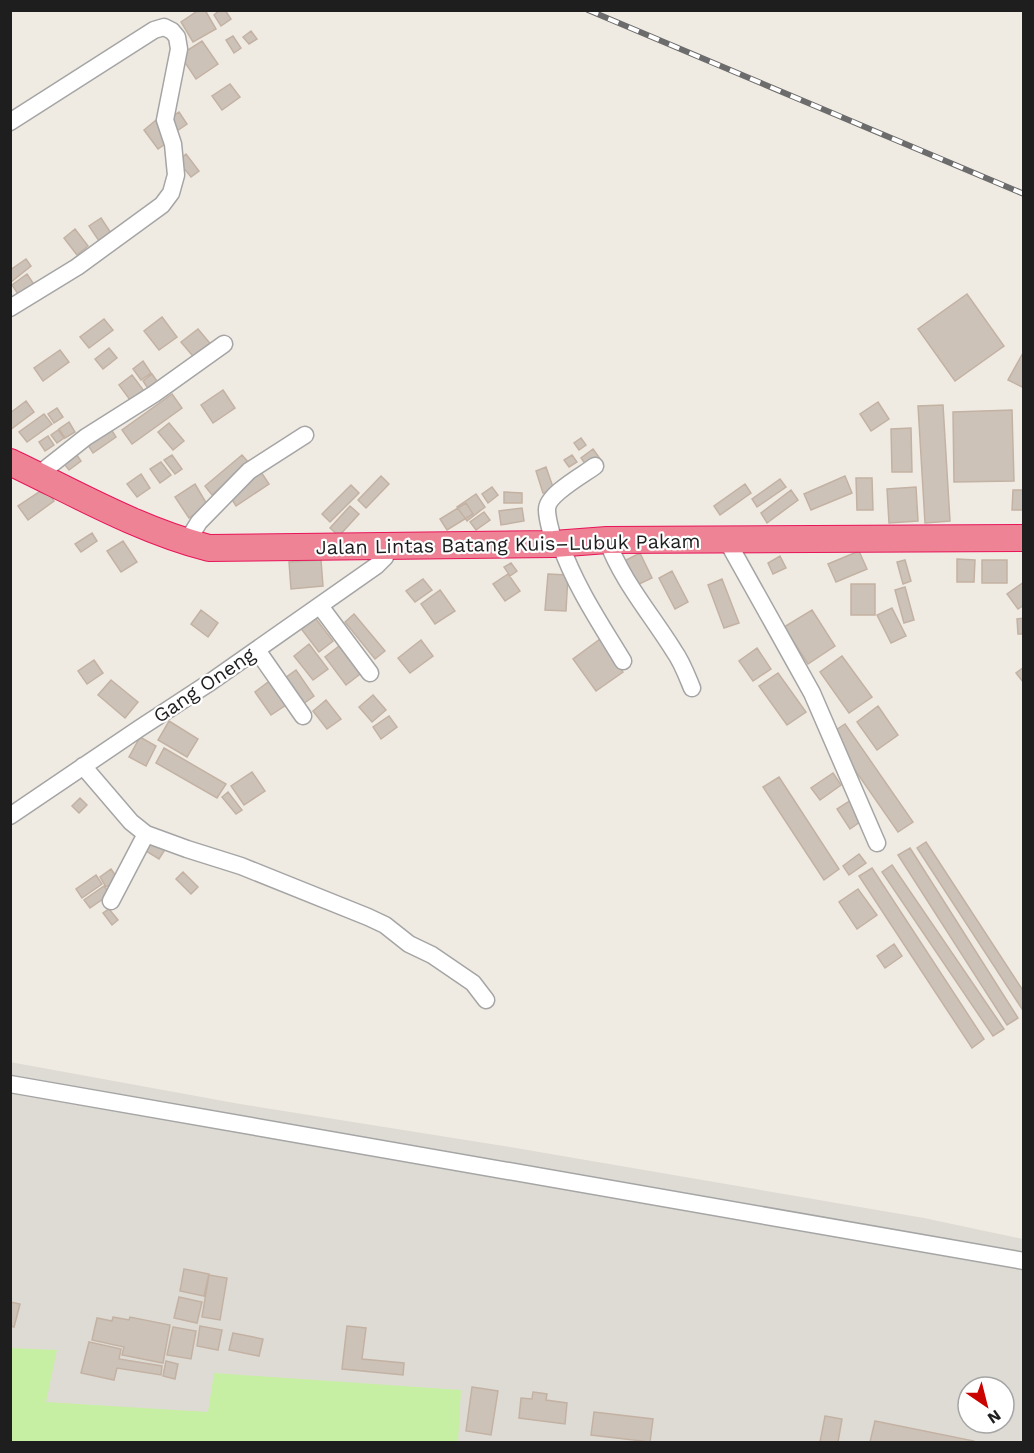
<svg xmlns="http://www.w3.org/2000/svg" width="1034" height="1453" font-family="'Work Sans',sans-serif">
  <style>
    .airport { fill: #dedbd4; fill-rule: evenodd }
    .grass { fill: #c7efa3 }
    .building { fill: #ccc2b8; stroke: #c3b2a3; stroke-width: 1.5 }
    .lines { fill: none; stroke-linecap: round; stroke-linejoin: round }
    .minor-casing { stroke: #a5a5a5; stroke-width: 19 }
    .highway-casing { stroke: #e9145a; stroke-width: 28 }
    .minor { stroke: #fff; stroke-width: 16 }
    .highway { stroke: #ee8395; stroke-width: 26 }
    .rail-casing { stroke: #6c6c6c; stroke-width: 6 }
    .rail { stroke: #fff; stroke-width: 4; stroke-dasharray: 11; stroke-linecap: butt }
    .labels { text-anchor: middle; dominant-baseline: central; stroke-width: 4.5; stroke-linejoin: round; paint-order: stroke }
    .street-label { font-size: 20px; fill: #1e1e1e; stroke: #fff }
  </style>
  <rect width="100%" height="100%" fill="#f0ebe2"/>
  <path class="airport" d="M10 1062 240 1104 510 1147 924 1218 1023 1239V1442H11ZM968 1387H1004V1423H968Z"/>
  <path class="grass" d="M11 1348 57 1350 46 1402 208 1412 214 1373 461 1390 458 1442H11Z"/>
  <path class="building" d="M199 10H205L216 29 193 42 181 22Z
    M220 10H225L231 19 221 26 214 15Z
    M251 31 257 39 249 44 243 37Z
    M233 36 241 48 234 53 226 40Z
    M202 41 218 64 196 79 180 55Z
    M230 84 240 97 222 110 212 96Z
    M179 112 187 124 174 133 166 120Z
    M156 120 171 140 158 149 144 130Z
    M186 154 199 171 191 177 178 161Z
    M101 218 111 233 99 241 89 226Z
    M75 229 88 246 77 255 64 238Z
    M26 259 31 266 11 282 10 270Z
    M27 274 35 286 20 297 12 285Z
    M967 294 1004 346 955 381 918 329Z
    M162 317 177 337 159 350 144 331Z
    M104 319 113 330 89 348 80 337Z
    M198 329 213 347 197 361 181 342Z
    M109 348 117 358 103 369 95 359Z
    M60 350 69 362 43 381 34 368Z
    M1024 351V388L1008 380Z
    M143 361 151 373 141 380 133 369Z
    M152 374 159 384 149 390 143 381Z
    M132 375 147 395 133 404 119 385Z
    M223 390 235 408 213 423 201 405Z
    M172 394 182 408 132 444 122 430Z
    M26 401 34 412 10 430V413Z
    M878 402 889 419 871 431 860 414Z
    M943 405 950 521 925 523 918 406Z
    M57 408 63 417 54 423 48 414Z
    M1012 410 1014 481 954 482 953 412Z
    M44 414 52 424 27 442 19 432Z
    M69 422 75 432 65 438 59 429Z
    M169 423 184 441 173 450 158 432Z
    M109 426 116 437 93 453 86 442Z
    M911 428 912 472H892L891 429Z
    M58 430 64 438 57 443 51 435Z
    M48 436 54 445 45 451 39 442Z
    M581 438 586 445 579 450 574 443Z
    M593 449 601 460 588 468 581 458Z
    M74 451 81 461 69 470 61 460Z
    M172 455 182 469 175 474 164 460Z
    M242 455 249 463 212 495 205 486Z
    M572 455 577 462 569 467 564 460Z
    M161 462 171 475 160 483 150 469Z
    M546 467 554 490 543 493 536 471Z
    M261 472 269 484 236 506 228 493Z
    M141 474 150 488 137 497 127 484Z
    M381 476 389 484 366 508 358 500Z
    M845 476 852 493 811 510 804 494Z
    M856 478H872L873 510H857Z
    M780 479 786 487 757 507 752 499Z
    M195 484 208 506 189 518 175 497Z
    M745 484 751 493 720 515 714 506Z
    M351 485 359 493 330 522 322 514Z
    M492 487 498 495 488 503 482 494Z
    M916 487 918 521 889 523 887 489Z
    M45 488 54 501 28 520 18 506Z
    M791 490 798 500 767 523 761 513Z
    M1013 490H1024V510H1012Z
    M504 492 522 493V503H504Z
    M476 494 485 507 467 521 457 507Z
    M466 503 473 514 447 530 440 519Z
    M350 506 359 514 339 536 330 528Z
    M522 508 524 521 501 525 499 511Z
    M484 512 490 520 476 530 470 522Z
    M92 533 97 541 81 552 75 544Z
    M123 541 137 562 121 572 107 551Z
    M859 551 867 569 836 582 828 564Z
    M640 553 652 578 633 587 622 562Z
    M780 556 786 568 773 574 768 563Z
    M957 559 975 560 974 582H957Z
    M321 560 323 586 291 589 289 562Z
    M905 560 911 581 903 584 897 562Z
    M982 560H1007V583H982Z
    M511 563 517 571 510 576 504 567Z
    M672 571 688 602 675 609 659 578Z
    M508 574 520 591 505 601 493 584Z
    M548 574 568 575 566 611 545 610Z
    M423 579 432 590 415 602 406 591Z
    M722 579 739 623 724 628 708 585Z
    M1024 582V605L1018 609 1007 594Z
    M851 584H875V615H851Z
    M905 587 914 620 904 623 895 590Z
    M440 590 455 611 435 624 421 604Z
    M892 608 906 636 891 643 877 615Z
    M201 610 218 623 208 637 191 624Z
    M812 610 835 646 808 664 784 627Z
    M354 614 385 651 375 659 345 622Z
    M313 615 333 641 319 652 299 626Z
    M1024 618V634H1018L1017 619Z
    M600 639 623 672 596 691 573 659Z
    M421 640 433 656 410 673 398 658Z
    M343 643 364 671 346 685 325 657Z
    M309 644 328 669 313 680 294 656Z
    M757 648 771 669 753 681 739 661Z
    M842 656 872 697 849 713 820 672Z
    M94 660 103 673 87 684 78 671Z
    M1024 667V683L1016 673Z
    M296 670 314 696 303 704 285 678Z
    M778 673 806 712 787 725 759 686Z
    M272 679 289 703 271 715 255 692Z
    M111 680 138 702 125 718 98 695Z
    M373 695 386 710 372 722 359 707Z
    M326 700 341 719 327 729 313 711Z
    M878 706 898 735 877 750 857 722Z
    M389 716 397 727 381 739 373 727Z
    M169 721 198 739 187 757 158 740Z
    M845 724 913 822 898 832 830 734Z
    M140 737 156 746 146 766 129 757Z
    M164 748 226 784 217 798 156 763Z
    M252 772 265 791 244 805 231 786Z
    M833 773 841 785 820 800 811 788Z
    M779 777 839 869 824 880 763 787Z
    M228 792 242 810 236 814 222 797Z
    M80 798 87 805 79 813 72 806Z
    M851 800 864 819 850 829 837 809Z
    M154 840 166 848 159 859 146 851Z
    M926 842 1024 992V1012L917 848Z
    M910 848 1018 1018 1007 1025 898 855Z
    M859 854 866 863 849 875 843 866Z
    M892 865 1004 1029 993 1036 882 872Z
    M872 868 984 1039 972 1048 859 876Z
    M111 869 118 879 106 887 100 877Z
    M183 872 198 887 191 894 176 879Z
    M96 875 102 884 82 898 76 889Z
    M104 886 110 894 90 908 84 900Z
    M858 889 877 915 857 929 839 902Z
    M109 909 118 920 112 925 103 913Z
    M894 944 902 956 885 968 877 956Z
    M184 1269 209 1274 204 1296 180 1291Z
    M209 1275 227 1278 220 1320 202 1317Z
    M179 1297 202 1302 197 1323 174 1318Z
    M10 1302 20 1304 14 1327 10 1326Z
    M113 1317 129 1320 130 1317 170 1325 163 1363 122 1355 124 1347 92 1340 97 1318 112 1321Z
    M200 1326 222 1330 218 1350 197 1346Z
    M347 1326 366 1328 362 1359 404 1363 403 1375 342 1369Z
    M173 1327 196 1331 191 1359 167 1355Z
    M233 1333 263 1339 259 1356 229 1350Z
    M89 1342 121 1349 119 1359 162 1366 161 1375 117 1368 114 1380 81 1373Z
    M166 1361 178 1364 175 1379 163 1376Z
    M472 1387 498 1391 491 1435 466 1431Z
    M533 1392 547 1394 546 1400 567 1403 565 1424 519 1418 521 1398 532 1399Z
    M594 1412 653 1419 650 1442 591 1435Z
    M825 1416 842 1419 838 1442H820Z
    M875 1421 974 1441V1442H870Z"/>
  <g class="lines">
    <g class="minor-casing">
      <path id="minor" d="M10 122 154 30 164 27 172 31 177 37 179 49 165 120 173 144 176 175 171 193 162 205 77 267 10 308
        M38 475 86 437 154 394 224 344
        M726 539 812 693 877 843
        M607 540C622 581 651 614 674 651 682 662 687 676 692 688
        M186 543 199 522 249 471 305 435
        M560 543C575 586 600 623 623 661
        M554 544C552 533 547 521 547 510 546 495 583 475 595 466
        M320 606 370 673
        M257 650 303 716
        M83 766 131 822 146 834 187 849 241 866 368 917 385 925 409 944 432 955 473 983 486 1000
        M10 816 140 728 212 681 376 566 385 557 389 547
        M111 901 146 834
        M10 1084C348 1142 686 1200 1024 1261"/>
    </g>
    <g class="highway-casing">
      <path id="highway" d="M10 462C75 493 139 530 209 548L554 544 607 540 1024 538"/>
    </g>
    <use href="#minor" class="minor"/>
    <use href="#highway" class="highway"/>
    <g class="rail-casing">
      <path id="rail" d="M588 10 1024 194"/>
    </g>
    <use href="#rail" class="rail"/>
  </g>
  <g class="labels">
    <g class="street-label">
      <text transform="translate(508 544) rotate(-1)">Jalan Lintas Batang Kuis–Lubuk Pakam</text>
      <text transform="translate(204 685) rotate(-34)">Gang Oneng</text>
    </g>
  </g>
  <rect width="1034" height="1453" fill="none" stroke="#1e1e1e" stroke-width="24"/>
  <g transform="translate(986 1405) rotate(145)"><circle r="28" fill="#ffffff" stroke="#a5a5a5" stroke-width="1.5"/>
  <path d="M0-4.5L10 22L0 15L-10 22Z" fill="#cb0300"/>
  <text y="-9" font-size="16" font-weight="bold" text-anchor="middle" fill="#1e1e1e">N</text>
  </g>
</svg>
